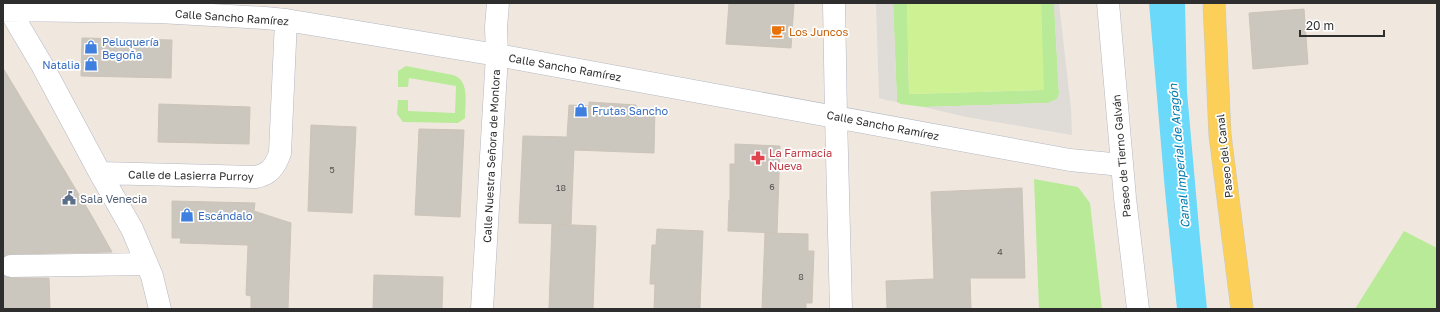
<svg xmlns="http://www.w3.org/2000/svg" width="1440" height="312" font-family="'Golos Text',sans-serif">
  <style>
    .green { fill: #b8ea98 }
    .pitch { fill: #cef293 }
    .plaza { fill: #dfdbd7 }
    .water { fill: #6bd9f9 }
    .building { fill: #cbc6be; stroke: #ccc4b8 }
    .lines { fill: none; stroke-linecap: round; stroke-linejoin: round }
    .minor-casing { stroke: #b3b7c2; stroke-width: 23 }
    .major-casing { stroke: #c9c9c9; stroke-width: 23 }
    .minor { stroke: #fff; stroke-width: 22 }
    .major { stroke: #fccf58; stroke-width: 22 }
    .labels { text-anchor: middle; dominant-baseline: central; stroke-width: 3.5; stroke-linejoin: round; paint-order: stroke }
    .number-label { font-size: 9px; fill: #555452 }
    .street-label { font-size: 11px; fill: #2e2e2e; stroke: #fff }
    .food-label { font-size: 11px; fill: #c56008; stroke: #fff; text-anchor: start }
    .shop-label { font-size: 11px; fill: #366cbe; stroke: #fff; text-anchor: start }
    .health-label { font-size: 11px; fill: #be3a42; stroke: #fff; text-anchor: start }
    .service-label { font-size: 11px; fill: #4e5e75; stroke: #fff; text-anchor: start }
    .water-label { font-size: 12px; font-style: italic; fill: #027aad; stroke: #fff }
  </style>
  <rect width="100%" height="100%" fill="#f0e8df"/>
  <path class="green" d="M893 3H907L909 94 1043 90 1041 3H1054L1059 94 1057 99 1048 103 924 107 901 104 897 102Z
    M406 66 453 75C470 80 465 103 465 118L458 123 403 122 397 114 398 100H408V111L455 113 456 86 409 78 408 87H398V71Z
    M1034 179 1078 187 1090 203 1102 309H1039Z
    M1404 231 1437 248V309H1355Z"/>
  <path class="pitch" d="M907 3H1041L1044 90 909 94Z"/>
  <path class="plaza" d="M876 3H893L897 102 885 100 879 98Z
    M1054 3H1059L1071 109 1072 135 966 117 924 107 1048 103 1057 99 1059 94Z"/>
  <path class="water" d="M1149 3H1185L1187 92 1200 239 1207 309H1177L1165 191Z"/>
  <path class="building" d="M729 3H794L791 48 726 44Z
    M1304 9 1308 64 1253 69 1249 13Z
    M82 38 172 40 171 78 81 76Z
    M3 68 93 218 112 252 11 254 3 257Z
    M589 102 636 105V108L655 109 654 153 574 150 571 224 519 223 523 136 567 137 569 105 589 106Z
    M159 104 250 107 249 144 158 142Z
    M311 125 356 127 352 213 308 211Z
    M419 129 464 130 460 217 415 215Z
    M735 144 780 146 777 233 728 231 729 200H730V164H735Z
    M1022 188 1025 278H970L971 309H887L886 281 934 279 931 192Z
    M172 201 255 203 254 211 291 223 288 309 251 308V296L246 295 248 245 180 243 181 238H172Z
    M552 224 596 226 593 309H549Z
    M657 229 703 231 700 309H654L655 284H650L652 245H656Z
    M765 233 808 234V251H814L812 303H806V309H762Z
    M3 275 11 278H49L50 309H3Z
    M374 275 443 277 442 309H373Z"/>
  <g class="lines">
    <g class="minor-casing">
      <path id="minor" d="M834 3 836 116 841 309
        M1108 3 1125 198 1138 309
        M3 10 159 12 265 18 286 20 497 55 1070 160 1122 165
        M10 11 42 65 100 173 132 229 152 276 160 309
        M100 173 255 177C269 175 275 167 280 153L286 20
        M11 266 147 264
        M482 309 497 55 496 27 498 3"/>
    </g>
    <g class="major-casing">
      <path id="major" d="M1214 3 1220 135 1242 309"/>
    </g>
    <use href="#minor" class="minor"/>
    <use href="#major" class="major"/>
  </g>
  <defs>
    <g id="cafe-bare" transform="scale(1.08)"><path d="M-5.5-4.5H6V0H3Q3 3.5 0 3.5H-2.5Q-5.5 3.5-5.5 0ZM3-3.2v2h1.7v-2ZM-6 4.5H4V6H-6Z" fill="#e8710a" stroke="#fff" stroke-width="2.5" paint-order="stroke"/></g>
    <g id="shop-bare" transform="scale(1.08)"><path d="M-5-2.5h2.3a2.7 3.5 0 0 1 5.4 0H5L5.5 6h-11ZM-1.5-2.5h3a1.5 2.3 0 0 0-3 0Z" fill="#3f7fe0" stroke="#fff" stroke-width="2.5" paint-order="stroke"/></g>
    <g id="pharmacy-bare" transform="scale(1.08)"><path d="M-2-6h4v4h4v4h-4v4h-4v-4h-4v-4h4Z" fill="#e0444e" stroke="#fff" stroke-width="2.5" paint-order="stroke"/></g>
    <g id="civic-bare" transform="scale(1.08)"><path d="M-.6-6.5H3V-4.5H.6V-3L4-1V1h2V6H-6V1h2V-1L-.6-3ZM-1.2 2.5V6h2.4V2.5Z" fill="#5c6f8a" stroke="#fff" stroke-width="2.5" paint-order="stroke"/></g>
  </defs>
  <g fill-rule="evenodd">
    <use href="#cafe-bare" x="778" y="31"/>
    <use href="#shop-bare" x="91" y="47"/>
    <use href="#shop-bare" x="91" y="64"/>
    <use href="#shop-bare" x="581" y="110"/>
    <use href="#pharmacy-bare" x="758" y="158"/>
    <use href="#civic-bare" x="69" y="198"/>
    <use href="#shop-bare" x="187" y="215"/>
  </g>
  <g class="labels">
    <g class="number-label">
      <text x="332" y="169">5</text>
      <text x="772" y="186">6</text>
      <text x="561" y="187">18</text>
      <text x="1000" y="251">4</text>
      <text x="801" y="276">8</text>
    </g>
    <g class="street-label">
      <text transform="translate(232 17) rotate(4)">Calle Sancho Ramírez</text>
      <text transform="translate(565 67) rotate(10)">Calle Sancho Ramírez</text>
      <text transform="translate(883 125) rotate(11)">Calle Sancho Ramírez</text>
      <text transform="translate(491 156) rotate(-87)">Calle Nuestra Señora de Monlora</text>
      <text transform="translate(1121 156) rotate(-95)">Paseo de Tierno Galván</text>
      <text transform="translate(1224 156) rotate(-96)">Paseo del Canal</text>
      <text transform="translate(191 175) rotate(1)">Calle de Lasierra Purroy</text>
    </g>
    <g class="food-label">
      <text x="789" y="31">Los Juncos</text>
    </g>
    <g class="shop-label">
      <text x="102" y="41">Peluquería<tspan x="102" dy="13">Begoña</tspan></text>
      <text x="80" y="64" text-anchor="end">Natalia</text>
      <text x="592" y="110">Frutas Sancho</text>
      <text x="198" y="215">Escándalo</text>
    </g>
    <g class="health-label">
      <text x="769" y="152">La Farmacia<tspan x="769" dy="13">Nueva</tspan></text>
    </g>
    <g class="service-label">
      <text x="80" y="198">Sala Venecia</text>
    </g>
    <g class="water-label">
      <text transform="translate(1179 156) rotate(-95)">Canal Imperial de Aragón</text>
    </g>
  </g>
  <rect width="1440" height="312" fill="none" stroke="#2e2e2e" stroke-width="8"/>
  <path d="M1300 30v6h84v-6" fill="none" stroke="#2e2e2e" stroke-width="2"/>
  <text x="1306" y="30" font-size="12" fill="#2e2e2e" stroke="#ffffff" stroke-width="3" paint-order="stroke">20 m</text>
</svg>
